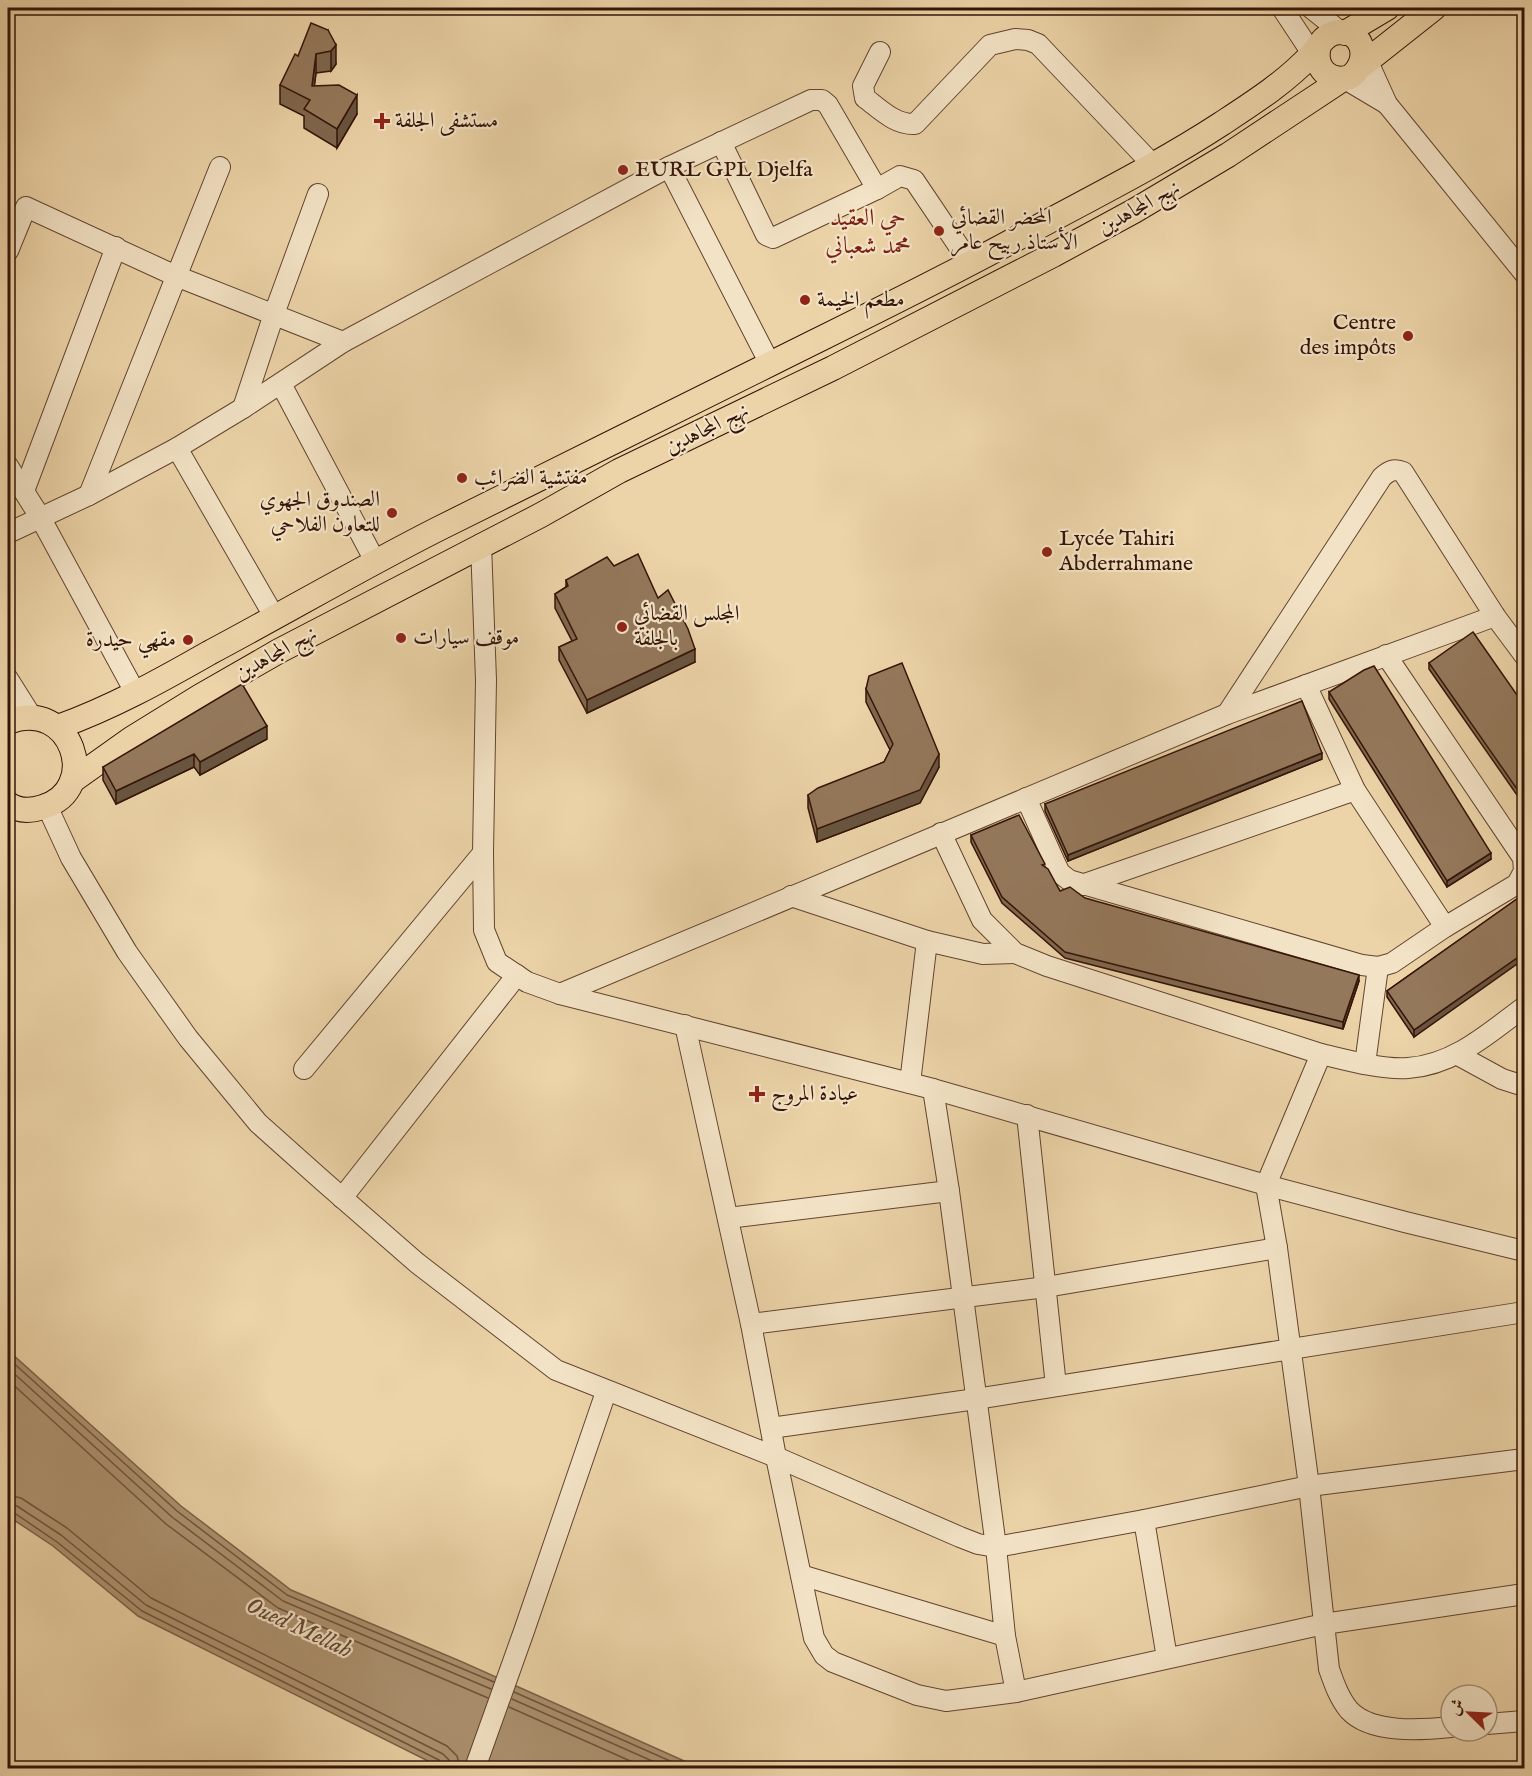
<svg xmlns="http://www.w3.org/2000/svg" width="1532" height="1776" viewBox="0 0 1532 1776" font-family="'IM FELL English',Amiri,serif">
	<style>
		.water { fill: #ad9371; stroke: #7d6047; stroke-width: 1.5 }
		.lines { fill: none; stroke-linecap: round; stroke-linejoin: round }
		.shore { stroke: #70543c; stroke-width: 1.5 }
		.minor-casing { stroke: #62442f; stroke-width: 22 }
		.major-casing { stroke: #341407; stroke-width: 26 }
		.minor { stroke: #f3e3c6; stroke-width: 20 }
		.major { stroke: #ecd4a8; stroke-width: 24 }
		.wall { fill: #7f674e; stroke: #341407; stroke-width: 1.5 }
		.shaded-wall { fill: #685440; stroke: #341407; stroke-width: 1.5 }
		.building { fill: #94785b; stroke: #341407; stroke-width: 1.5 }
		.poi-dot { fill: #8f2418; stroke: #f3e3c6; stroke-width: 2 }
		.labels { text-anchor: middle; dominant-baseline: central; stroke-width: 4.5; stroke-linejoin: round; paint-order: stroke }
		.poi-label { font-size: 22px; fill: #341407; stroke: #f3e3c6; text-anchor: start }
		.street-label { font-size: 22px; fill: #341407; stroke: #f3e3c6 }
		.neighbourhood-label { font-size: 24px; fill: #7a1f14; stroke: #f3e3c6 }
		.water-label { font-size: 24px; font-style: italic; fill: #644731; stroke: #f3e3c6 }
	</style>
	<rect width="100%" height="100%" fill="#ecd4a8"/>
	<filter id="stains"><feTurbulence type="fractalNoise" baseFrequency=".00333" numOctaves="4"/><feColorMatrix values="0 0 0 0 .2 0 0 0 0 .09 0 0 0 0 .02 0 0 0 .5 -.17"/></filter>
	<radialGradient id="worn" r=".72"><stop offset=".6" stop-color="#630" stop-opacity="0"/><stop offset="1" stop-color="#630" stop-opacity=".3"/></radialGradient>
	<!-- water -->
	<polygon class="water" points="8,1344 11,1353 181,1506 291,1590 460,1661 700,1768 442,1768 138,1616 53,1546 8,1516"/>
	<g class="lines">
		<!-- shore -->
		<g class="shore">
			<polyline points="8,1358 177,1511 287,1595 494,1682"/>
			<polyline points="8,1368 172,1517 283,1601 491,1689"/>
			<polyline points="8,1380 166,1524 278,1608 488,1698"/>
			<polyline points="8,1495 21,1498 67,1528 151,1598 447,1746 457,1756 460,1768"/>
			<polyline points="8,1504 17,1506 61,1535 146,1605 443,1754 449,1760 451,1768"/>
			<polyline points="8,1512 13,1512 57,1542 142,1611 439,1760 442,1764 443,1768"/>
			<polyline points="514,1692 686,1768"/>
			<polyline points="512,1699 668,1768"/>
			<polyline points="509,1707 646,1768"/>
		</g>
		<defs>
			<g id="minor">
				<polyline points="1282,8 1317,61"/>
				<polyline points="1311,8 1342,33"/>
				<polyline points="1363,51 1387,104 1524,273"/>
				<path d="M880,52L863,86L865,98C880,109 895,125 915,124L990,45L1015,39L1028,40L1038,44L1153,165"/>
				<polyline points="1345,79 1387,104"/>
				<polyline points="721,142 766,235 773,238 877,189"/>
				<polyline points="669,167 770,364"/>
				<polyline points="8,251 26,207 176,276 343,342"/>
				<polyline points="281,384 375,561"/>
				<polyline points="243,408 274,314 318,194"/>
				<polyline points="177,448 275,618"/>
				<polyline points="8,466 40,517 136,694"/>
				<polyline points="24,491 116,247"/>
				<polyline points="89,495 220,167"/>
				<polyline points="8,533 89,495 177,448 243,408 343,342 669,167 811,100 822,100 828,105 877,189 900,176 914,180 970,263"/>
				<polyline points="481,544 486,680 483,853 484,930 497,962 527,982 560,994 933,1089 1266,1185 1405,1222 1524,1251"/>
				<polyline points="8,679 32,717"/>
				<polyline points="1306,685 1355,790 1445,927"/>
				<path d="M1227,714L1382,477C1389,471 1394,468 1403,472L1495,616L1524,655"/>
				<polyline points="1026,798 1057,867 1060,873 1069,880 1362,965 1378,967 1392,963 1445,927 1517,884 1524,871 1523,858 1386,655"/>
				<polyline points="47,806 71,858 127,952 188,1038 258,1123 323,1181 417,1263 556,1370 776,1457 751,1324 685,1025"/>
				<polyline points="941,833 982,920 1015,953 1047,966 1321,1054"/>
				<polyline points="1082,885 1355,790"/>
				<polyline points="791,896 927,941 983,954 1015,953"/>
				<polyline points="560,994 1227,714 1495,616"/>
				<polyline points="1458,1055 1502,1079 1524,1086"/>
				<polyline points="1365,1064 1378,967"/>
				<polyline points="304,1069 483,853"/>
				<polyline points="910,1083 927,941"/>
				<polyline points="1027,1115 1056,1386"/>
				<polyline points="342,1198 517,975"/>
				<polyline points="728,1218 949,1191"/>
				<polyline points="751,1324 1046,1287 1277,1248"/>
				<polyline points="771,1428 976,1399 1524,1312"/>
				<polyline points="1524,1459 1309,1486 1144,1520 996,1547 978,1544 960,1537 776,1457 814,1638 824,1655 833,1662 917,1695 946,1701 1016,1692 1324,1624 1524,1594"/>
				<polyline points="1144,1520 1167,1658"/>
				<polyline points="801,1575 1005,1636 996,1547 949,1191 933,1089"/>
				<polyline points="1005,1636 1016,1692"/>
				<polyline points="1487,1724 1524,1721"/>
				<path d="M1451,1727C1421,1730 1371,1734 1349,1710C1339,1698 1334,1683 1329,1669L1309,1486L1277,1248L1266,1185L1321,1054C1346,1060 1382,1070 1408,1068C1454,1065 1489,1033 1524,1007"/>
				<polyline points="475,1768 524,1631 606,1392"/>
			</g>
			<g id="major">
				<polyline points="1345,33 1387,8"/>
				<polyline points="1362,65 1434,8"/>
				<path d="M8,722C72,697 102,789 43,807C31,811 18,811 8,804"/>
				<path d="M58,727C111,708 160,681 209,653C286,612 361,568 438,529C548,475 658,419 768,365C850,324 933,284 1014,240C1083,202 1155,167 1221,124C1253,103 1286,82 1312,54C1319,46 1323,36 1334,33C1362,26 1373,60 1350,77C1329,84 1313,67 1319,46"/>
				<polyline points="72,781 131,739 199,697 279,651 541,515 619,471 833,368 1053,255 1134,211 1228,155 1343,79"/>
			</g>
		</defs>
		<!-- minor casing -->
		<use href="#minor" class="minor-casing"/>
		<!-- major casing -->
		<use href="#major" class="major-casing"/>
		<!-- minor -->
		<use href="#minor" class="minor"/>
		<!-- major -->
		<use href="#major" class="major"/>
	</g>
	<!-- wall -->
	<g class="wall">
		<polygon points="328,30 336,64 331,71 316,73 314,86 357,114 337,148 304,128 304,116 280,104 280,85"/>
		<polygon points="614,566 658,598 695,662 587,713 559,660 559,647 572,641 555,608 555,594 566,587 566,580"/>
		<polygon points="1429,663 1524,705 1524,805 1429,669"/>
		<polygon points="866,689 939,767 920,803 817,842 808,808 808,795 884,762 890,750 866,702"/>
		<polygon points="1329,692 1491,859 1447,887 1329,699"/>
		<polygon points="267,739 200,775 194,767 116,804 103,780 103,767"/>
		<polygon points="1322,759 1068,861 1045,811 1045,804"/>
		<polygon points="971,835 1045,867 1060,891 1359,981 1343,1029 1065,958 1002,903 971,842"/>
		<polygon points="1524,894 1414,1037 1387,997 1387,991"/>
	</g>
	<!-- shaded-wall -->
	<g class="shaded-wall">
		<polygon points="336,45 336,64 331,71 331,51"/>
		<polygon points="316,54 316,73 312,106 312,86"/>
		<polygon points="357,95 357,114 337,148 337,129"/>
		<polygon points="695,649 695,662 587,713 587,700"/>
		<polygon points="267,726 267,739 200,775 200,762"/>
		<polygon points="1322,753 1322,759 1068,861 1068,855"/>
		<polygon points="194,754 194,767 116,804 116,791"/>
		<polygon points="939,754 939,767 920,803 817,842 817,829"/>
		<polygon points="1491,853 1491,859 1447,887 1447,881"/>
		<polygon points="1524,953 1524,959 1414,1037 1414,1030"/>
		<polygon points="1359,975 1359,981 1343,1029 1343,1022"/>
	</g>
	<!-- building -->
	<g class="building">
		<polygon points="311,23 328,30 336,45 331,51 316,54 312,86 339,85 357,95 337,129 304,109 310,100 280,85 295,54 298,56"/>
		<polygon points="638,554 658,598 668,590 688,629 695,649 587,700 559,647 577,639 555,594 568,586 566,580 607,557 614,566"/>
		<polygon points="1473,632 1524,705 1524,799 1429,663"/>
		<polygon points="902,663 939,754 920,790 817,829 808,795 818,788 884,762 893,744 866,689 869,676"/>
		<polygon points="1374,666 1491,853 1447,881 1329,692 1364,670"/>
		<polygon points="242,684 267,726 200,762 194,754 116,791 103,767"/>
		<polygon points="1302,701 1322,753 1068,855 1045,804"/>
		<polygon points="1019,815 1045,864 1042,865 1048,869 1060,891 1070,887 1085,898 1359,975 1343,1022 1065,952 1002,897 971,835"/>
		<polygon points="1524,894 1524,953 1414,1030 1387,991"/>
	</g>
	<!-- markers -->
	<g class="poi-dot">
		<path d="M379 112h6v6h6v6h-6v6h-6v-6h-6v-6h6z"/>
		<circle cx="623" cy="170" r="6"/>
		<circle cx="939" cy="231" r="6"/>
		<circle cx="805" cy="300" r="6"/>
		<circle cx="1408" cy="336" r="6"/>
		<circle cx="462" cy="478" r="6"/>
		<circle cx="392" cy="513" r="6"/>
		<circle cx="1047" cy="552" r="6"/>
		<circle cx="622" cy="627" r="6"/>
		<circle cx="401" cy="638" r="6"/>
		<circle cx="188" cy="640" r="6"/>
		<path d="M754 1085h6v6h6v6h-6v6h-6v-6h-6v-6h6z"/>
	</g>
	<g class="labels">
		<!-- poi labels -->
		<g class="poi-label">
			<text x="395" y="121">مستشفى الجلفة</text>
			<text x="635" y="170">EURL GPL Djelfa</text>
			<text x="951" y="218">المحضر القضائي<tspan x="951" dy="25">الأستاذ ربيح عامر</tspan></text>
			<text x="817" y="300">مطعم الخيمة</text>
			<text x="1396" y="323" text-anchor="end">Centre<tspan x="1396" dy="25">des impôts</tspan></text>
			<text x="474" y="478">مفتشية الضرائب</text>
			<text x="380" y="500" text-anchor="end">الصندوق الجهوي<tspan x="380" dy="25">للتعاون الفلاحي</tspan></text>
			<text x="1059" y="539">Lycée Tahiri<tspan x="1059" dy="25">Abderrahmane</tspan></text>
			<text x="634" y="614">المجلس القضائي<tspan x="634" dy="25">بالجلفة</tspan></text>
			<text x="413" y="638">موقف سيارات</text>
			<text x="176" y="640" text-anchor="end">مقهي حيدرة</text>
			<text x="771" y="1094">عيادة المروج</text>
		</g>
		<!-- street labels -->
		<g class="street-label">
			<text transform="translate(1139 208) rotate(-29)">نهج المجاهدين</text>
			<text transform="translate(707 429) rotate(-26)">نهج المجاهدين</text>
			<text transform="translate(276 654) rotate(-29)">نهج المجاهدين</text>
		</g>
		<!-- neighbourhood labels -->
		<g class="neighbourhood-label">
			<text x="868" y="218">حي العقيد<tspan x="868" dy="28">محمد شعباني</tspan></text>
		</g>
		<!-- water labels -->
		<g class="water-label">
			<text transform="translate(299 1628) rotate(25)">Oued Mellah</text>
		</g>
	</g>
	<!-- margin -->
	<rect width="1532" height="1776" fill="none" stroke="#ecd4a8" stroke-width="30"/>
	<rect x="9" y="9" width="1514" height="1758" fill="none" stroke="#341407" stroke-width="3"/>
	<rect x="15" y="15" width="1502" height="1746" fill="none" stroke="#341407" stroke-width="1.5"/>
	<!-- north arrow -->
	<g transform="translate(1469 1713) rotate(294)"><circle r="28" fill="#f3e3c6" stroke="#a7907a" stroke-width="1.5"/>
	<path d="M0-4.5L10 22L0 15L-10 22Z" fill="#8f2418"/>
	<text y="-9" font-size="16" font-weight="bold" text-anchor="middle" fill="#341407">ش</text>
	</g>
	<rect width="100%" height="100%" filter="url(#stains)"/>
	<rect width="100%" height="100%" fill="url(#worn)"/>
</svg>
